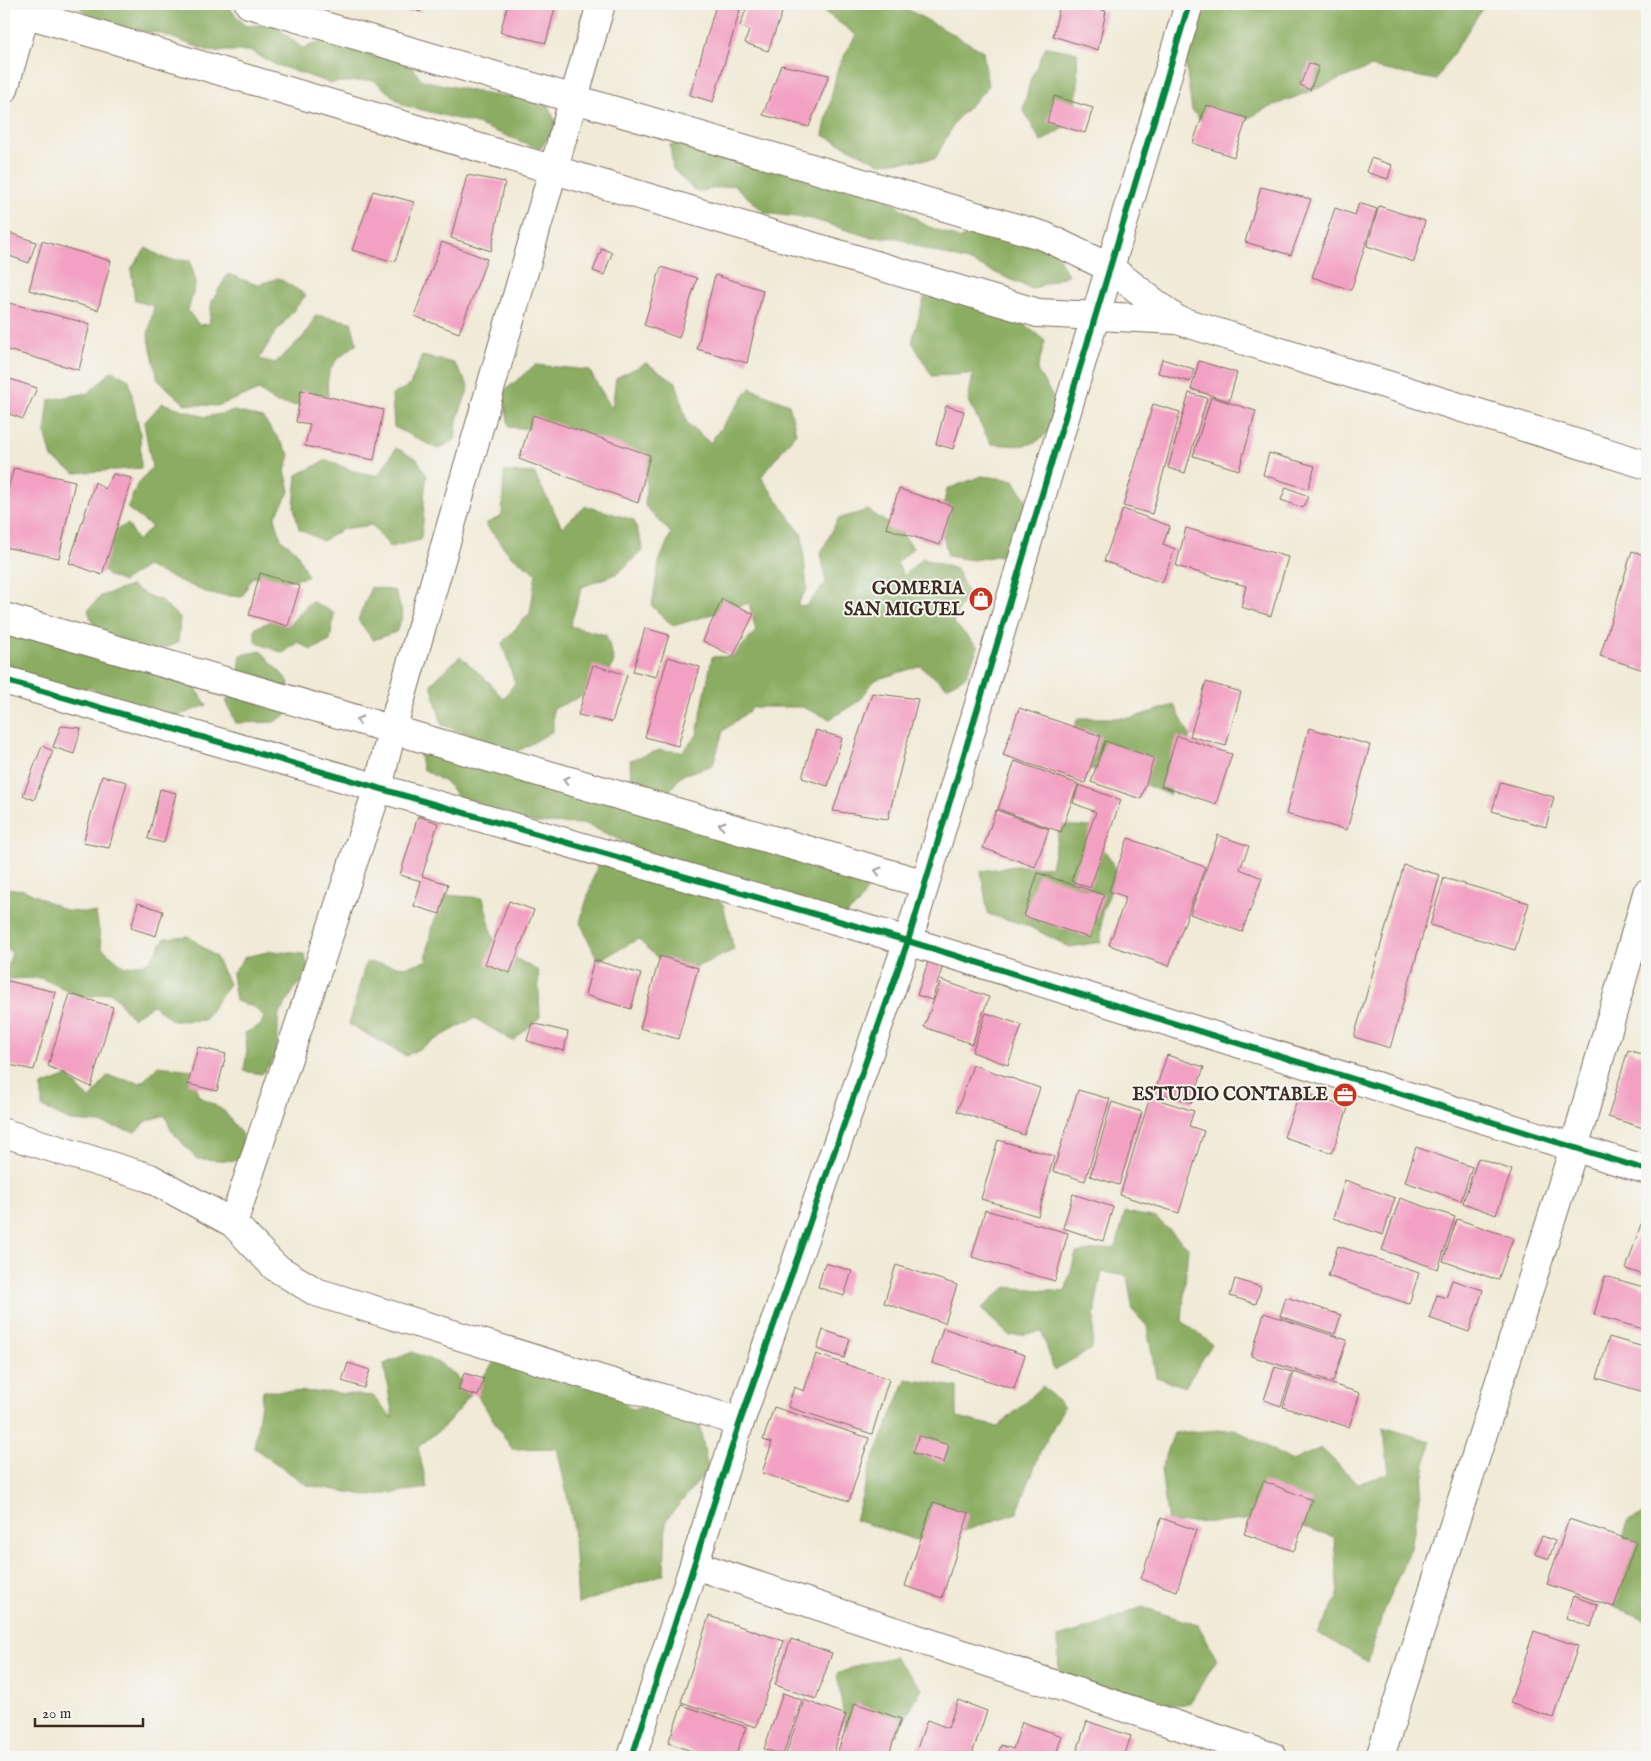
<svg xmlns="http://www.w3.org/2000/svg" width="1651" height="1761" viewBox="0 0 1651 1761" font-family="'IM FELL English',serif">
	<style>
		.forest { fill: #8bad62; stroke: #636c40 }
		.building { fill: #f2a1c2 }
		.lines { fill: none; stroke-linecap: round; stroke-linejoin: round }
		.street-casing { stroke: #7a6d5e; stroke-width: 30 }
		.street { stroke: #fff; stroke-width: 28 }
		.cycleway-casing { stroke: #f6f6f2; stroke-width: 9 }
		.cycleway { stroke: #00873e; stroke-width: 6 }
		.oneway { stroke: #a79f9a }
		.labels { text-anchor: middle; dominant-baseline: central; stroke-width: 4; stroke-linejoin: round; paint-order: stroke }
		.poi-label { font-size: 18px; font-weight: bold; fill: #3b2a1e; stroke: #f6f6f2; text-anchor: end }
	</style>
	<rect width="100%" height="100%" fill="#f6f6f2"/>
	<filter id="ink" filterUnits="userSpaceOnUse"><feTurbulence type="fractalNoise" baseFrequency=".02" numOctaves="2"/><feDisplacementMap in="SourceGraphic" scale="10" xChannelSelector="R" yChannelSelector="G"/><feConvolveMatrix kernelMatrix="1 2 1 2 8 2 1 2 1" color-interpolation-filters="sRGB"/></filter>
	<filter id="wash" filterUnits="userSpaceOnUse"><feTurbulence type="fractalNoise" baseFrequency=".0096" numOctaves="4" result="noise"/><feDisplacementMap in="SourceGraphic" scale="20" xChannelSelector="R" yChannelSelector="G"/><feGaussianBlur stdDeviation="1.12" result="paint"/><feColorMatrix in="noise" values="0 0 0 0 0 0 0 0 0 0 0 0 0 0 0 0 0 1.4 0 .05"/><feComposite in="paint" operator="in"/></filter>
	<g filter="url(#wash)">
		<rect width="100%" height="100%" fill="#f0ead6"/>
		<!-- forest -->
		<g class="forest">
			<polygon points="76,4 226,4 245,26 273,24 302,48 336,38 398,49 422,80 491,95 545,99 557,125 540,149 477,124 403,105 374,80 330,83 274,64 251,51 209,51 159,33 103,28"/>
			<polygon points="814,4 906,4 907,9 983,51 988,87 956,120 935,159 879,163 823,135 838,67 856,35"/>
			<polygon points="1214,4 1485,4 1436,80 1371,67 1265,109 1216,136 1192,111 1182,35"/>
			<polygon points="1046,47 1077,52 1078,89 1071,123 1041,142 1023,109 1031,78"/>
			<polygon points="694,142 876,191 927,226 961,239 982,225 1055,251 1068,275 1032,289 971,262 922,248 898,238 869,237 812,219 765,213 734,185 696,192 673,169 670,145"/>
			<path d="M146,248L166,259L190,261L196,282L188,311L199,325L209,324L212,301L228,274L257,285L278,278L306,295L273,336L259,359L275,363L304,336L316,315L351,322L357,344C334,361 325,366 328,396L308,407L277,403L259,390L217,406L185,404L158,380L148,335L154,306L135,301L131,269Z"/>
			<path d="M971,294C998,308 1022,321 1045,341L1037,370L1053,397L1057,420C1037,451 1023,446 991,444L968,401L973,374L932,376L912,342L924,298Z"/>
			<polygon points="422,356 454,363 469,387 457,420 455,440 438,449 394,427 392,395 410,385"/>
			<polygon points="646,363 676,382 687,423 710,443 750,388 789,404 796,433 761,477 802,535 807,589 797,605 806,606 826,583 821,553 838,519 868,510 901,532 913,548 897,563 904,576 922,558 956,569 967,591 953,622 978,647 966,676 947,687 920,666 875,680 859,701 830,719 802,707 754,707 723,731 713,765 682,775 666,795 631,782 630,760 660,750 682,752 697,735 712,657 733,656 756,631 749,603 673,626 652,606 659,562 671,533 645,506 647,467 565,432 509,427 503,392 535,365 589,370 612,409 616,378"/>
			<polygon points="112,371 129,380 140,434 141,468 75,473 52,458 45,432 49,400 88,393"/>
			<polygon points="162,403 205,417 235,411 263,418 290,455 285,471 290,490 275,517 281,539 296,551 308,577 285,581 252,577 242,597 210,594 146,566 123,582 107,575 94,557 106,534 128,524 137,541 152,527 127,508 137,485 152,467 144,423"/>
			<path d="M396,448L417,459L427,476C422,499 426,517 420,540L390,547L372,525L342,529L323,541L299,529L294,507L297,475L327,460L353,471L378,476Z"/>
			<polygon points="504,472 534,473 562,527 586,506 634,520 643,550 618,573 582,587 570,626 606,635 614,661 603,686 553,709 553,731 522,749 495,757 535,770 558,793 599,790 689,826 715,809 874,877 858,905 836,921 668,863 586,824 535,823 465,806 448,784 423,769 419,753 444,741 493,757 481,738 442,725 431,684 460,656 489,682 503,699 515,683 502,643 530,613 536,573 510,555 485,524 502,516"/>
			<polygon points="982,476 1014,480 1033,512 1020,552 973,560 948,556 940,522 947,489"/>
			<path d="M131,586L150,597L159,599L180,618L178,643C146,656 126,648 97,635L88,610L101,596Z"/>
			<polygon points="371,587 395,591 403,615 396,632 373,640 358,620"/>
			<polygon points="311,601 334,613 330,641 311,650 298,642 283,653 255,642 255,628 271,621 288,626"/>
			<polygon points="4,621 192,683 207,705 167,720 116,713 92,688 46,688 4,674"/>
			<polygon points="261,651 288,681 293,711 274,722 236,723 226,701 237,688 241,655"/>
			<polygon points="1174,705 1190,736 1169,795 1111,770 1075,769 1070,739 1078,718 1131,718"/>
			<polygon points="1060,825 1092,827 1118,874 1102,912 1101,942 1070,947 1026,925 988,914 981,871 1016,866 1051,867"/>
			<polygon points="601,853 674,873 723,904 734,950 676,976 638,939 598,961 580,922"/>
			<polygon points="4,888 24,890 67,911 96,913 102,948 125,967 149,962 165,938 188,936 216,957 229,984 204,1020 173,1021 153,1005 132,1018 111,992 84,998 41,978 4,979 12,953 4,946"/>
			<polygon points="446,895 483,898 495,946 538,971 540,1017 513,1041 474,1018 406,1056 349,1024 366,962 405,967 426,961 431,929"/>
			<polygon points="272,951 304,954 310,973 294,990 278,1016 278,1041 273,1060 262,1074 244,1071 247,1049 245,1033 261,1025 264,1016 253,1007 236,1001 232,974 245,957"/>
			<polygon points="158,1066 192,1070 199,1096 224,1111 243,1136 240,1161 197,1159 171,1130 165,1115 147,1121 135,1132 100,1123 70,1121 42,1107 42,1086 68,1076 90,1100 107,1076 141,1083"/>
			<polygon points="1125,1212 1156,1218 1188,1247 1182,1321 1212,1344 1185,1387 1156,1377 1147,1326 1133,1311 1127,1276 1102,1272 1095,1307 1092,1349 1054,1370 1042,1332 1010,1336 981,1309 1006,1287 1065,1292 1076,1253 1116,1247"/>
			<polygon points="506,1346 585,1369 631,1409 695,1400 708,1470 666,1520 664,1574 578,1604 573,1523 557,1448 512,1449 474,1390 446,1425 418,1447 427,1488 371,1496 307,1485 254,1448 263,1391 324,1392 373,1396 393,1418 384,1364 412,1352 441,1364 473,1390"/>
			<polygon points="906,1379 957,1387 957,1417 998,1427 1043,1386 1064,1407 1041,1450 1017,1513 958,1533 916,1540 855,1520 871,1465"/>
			<polygon points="1383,1427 1430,1441 1411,1548 1384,1609 1368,1662 1318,1633 1338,1598 1334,1537 1274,1517 1224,1522 1168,1523 1161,1470 1174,1433 1235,1429 1292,1461 1321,1448 1358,1484 1389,1473"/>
			<polygon points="1647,1512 1647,1620 1614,1607 1612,1578 1628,1521"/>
			<polygon points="1142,1607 1198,1625 1217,1659 1189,1704 1122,1706 1059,1685 1058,1637 1098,1625"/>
			<polygon points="894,1657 922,1688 889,1747 891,1757 850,1757 837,1674 861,1664"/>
		</g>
		<g id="blocks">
			<!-- building -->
			<g class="building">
				<polygon points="394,4 423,4 420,12"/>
				<polygon points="508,4 556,4 546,43 500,32"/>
				<polygon points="748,4 774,4 784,7 768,51 745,43 749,30 740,26"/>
				<polygon points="1060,4 1078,4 1106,11 1098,50 1053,36"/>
				<polygon points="716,5 740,10 713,102 690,95"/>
				<polygon points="1309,63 1319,67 1310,90 1300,85"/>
				<polygon points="781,65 829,75 809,127 763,115"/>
				<polygon points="1054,96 1093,108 1085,133 1047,122"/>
				<polygon points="1206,105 1247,118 1234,157 1193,143"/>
				<polygon points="1371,158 1392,165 1388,179 1366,172"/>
				<polygon points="467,175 505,182 491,251 451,238"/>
				<polygon points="1261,187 1311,199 1291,255 1245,242"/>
				<polygon points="373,191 414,202 395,262 352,250"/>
				<polygon points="1359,203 1377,209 1351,290 1312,277 1335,208 1355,215"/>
				<polygon points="1379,206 1425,221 1414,262 1367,246"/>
				<polygon points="4,231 36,242 29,263 4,254"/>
				<polygon points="42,241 111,261 98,310 29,290"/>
				<polygon points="442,242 487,259 459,333 414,316"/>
				<polygon points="602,248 612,253 604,275 593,271"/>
				<polygon points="661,267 697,278 679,338 644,325"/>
				<polygon points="715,275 763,290 747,363 697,349"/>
				<polygon points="9,303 90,324 79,370 4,349 4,320"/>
				<polygon points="1162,359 1194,369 1190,382 1158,373"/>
				<polygon points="1199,361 1237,373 1229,401 1191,389"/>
				<polygon points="4,377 37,388 23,419 4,412"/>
				<polygon points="301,390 383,410 374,460 305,446 310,424 296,422"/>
				<polygon points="1189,393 1207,398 1185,473 1168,468"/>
				<polygon points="1211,397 1256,411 1239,470 1193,456"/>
				<polygon points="1153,404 1180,412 1152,514 1123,506"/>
				<polygon points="946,406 964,411 953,449 936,444"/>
				<polygon points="533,415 650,455 638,503 519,459"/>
				<polygon points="1269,453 1315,466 1308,489 1263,475"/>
				<polygon points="14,468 75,481 59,558 4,547 4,502"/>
				<polygon points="113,474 132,478 102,575 69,563 95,482 105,489"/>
				<polygon points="1286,487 1308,496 1303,508 1281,500"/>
				<polygon points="899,489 952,506 940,545 886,528"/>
				<polygon points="1123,509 1170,526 1163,544 1175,549 1162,583 1104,561"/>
				<polygon points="1186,528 1288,557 1271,616 1241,607 1246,586 1176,566"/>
				<polygon points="1632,551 1647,556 1647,671 1600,656"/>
				<polygon points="260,573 300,586 288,626 249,615"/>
				<polygon points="722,599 754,614 733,656 703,641"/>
				<polygon points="645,628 669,635 656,677 633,671"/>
				<polygon points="668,657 700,667 678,746 645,737"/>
				<polygon points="593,665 627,675 612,722 578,715"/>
				<polygon points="1206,682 1241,692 1226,746 1190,736"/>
				<polygon points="872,693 918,699 888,819 833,811"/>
				<polygon points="1019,708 1101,736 1085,783 1003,755"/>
				<polygon points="61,726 81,728 74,754 53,747"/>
				<polygon points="1309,728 1370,745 1347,830 1286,814"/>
				<polygon points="816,730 842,738 828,786 802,778"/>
				<polygon points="1177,736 1232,754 1216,804 1161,786"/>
				<polygon points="1105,741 1154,758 1141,799 1091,782"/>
				<polygon points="42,746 53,751 34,800 23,795"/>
				<polygon points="1015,761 1078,784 1061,832 998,809"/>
				<polygon points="102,776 127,782 109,848 83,843"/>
				<polygon points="1501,782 1554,797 1546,827 1492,811"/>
				<polygon points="1079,785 1121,800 1090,888 1071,881 1096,812 1073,803"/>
				<polygon points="160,789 176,793 164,843 148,839"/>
				<polygon points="996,810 1049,829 1035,867 983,848"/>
				<polygon points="418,816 438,823 422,876 448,884 440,914 414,906 421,881 400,875"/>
				<polygon points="1218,835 1249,846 1240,869 1262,878 1242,932 1190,914"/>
				<polygon points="1128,838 1205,867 1169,966 1109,945 1126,897 1109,891"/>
				<polygon points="1404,865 1440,875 1390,1048 1354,1037"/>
				<polygon points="1038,873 1104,895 1090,938 1024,916"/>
				<polygon points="1444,878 1529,903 1515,950 1430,925"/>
				<polygon points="509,901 534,910 510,973 485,964"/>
				<polygon points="138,903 163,911 156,936 131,928"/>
				<polygon points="660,956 698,968 678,1039 640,1028"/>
				<polygon points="929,959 943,965 932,1000 917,995"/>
				<polygon points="594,960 641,974 631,1009 585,995"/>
				<polygon points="4,980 56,992 34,1070 4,1064"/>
				<polygon points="941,980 989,997 972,1044 924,1027"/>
				<polygon points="70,994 113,1007 91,1087 48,1066"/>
				<polygon points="986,1013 1022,1025 1008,1065 972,1052"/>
				<polygon points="532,1023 568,1032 564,1051 527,1041"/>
				<polygon points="198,1047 226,1054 217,1091 188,1084"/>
				<polygon points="1628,1050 1647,1056 1647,1129 1608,1117"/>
				<polygon points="1167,1055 1204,1067 1192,1103 1155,1091"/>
				<polygon points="973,1065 1040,1088 1024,1135 957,1111"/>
				<polygon points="1078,1090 1110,1099 1085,1181 1053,1171"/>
				<polygon points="1300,1091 1348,1108 1332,1153 1284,1137"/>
				<polygon points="1150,1097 1194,1111 1189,1126 1204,1131 1179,1213 1120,1195"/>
				<polygon points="1112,1102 1142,1112 1119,1185 1090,1176"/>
				<polygon points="998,1140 1054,1156 1038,1216 981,1199"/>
				<polygon points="1416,1147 1472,1167 1461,1201 1405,1182"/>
				<polygon points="1478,1158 1512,1170 1496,1215 1463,1203"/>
				<polygon points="1345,1180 1395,1198 1383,1235 1333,1218"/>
				<polygon points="1073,1194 1113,1207 1103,1241 1063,1228"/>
				<polygon points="1400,1198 1455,1217 1438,1269 1382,1250"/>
				<polygon points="985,1210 1068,1233 1055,1281 972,1257"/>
				<polygon points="1457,1219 1513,1238 1498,1280 1443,1261"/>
				<polygon points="1641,1224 1647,1226 1647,1276 1626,1269"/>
				<polygon points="1338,1246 1419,1273 1409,1304 1328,1276"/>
				<polygon points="825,1263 852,1271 844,1296 818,1287"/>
				<polygon points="896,1265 957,1285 945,1323 884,1303"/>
				<polygon points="1605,1276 1647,1288 1647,1330 1594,1315"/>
				<polygon points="1235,1279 1261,1287 1256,1304 1230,1296"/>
				<polygon points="1452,1280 1483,1290 1469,1332 1429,1318 1437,1295 1446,1298"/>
				<polygon points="1286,1297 1341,1315 1335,1334 1280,1316"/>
				<polygon points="1264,1313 1347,1340 1333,1382 1251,1356"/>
				<polygon points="943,1328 1025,1355 1014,1389 932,1363"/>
				<polygon points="823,1330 850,1339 844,1358 817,1349"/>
				<polygon points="1609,1337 1647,1348 1647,1393 1597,1378"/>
				<polygon points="816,1354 889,1379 872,1434 788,1407 794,1387 804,1391"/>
				<polygon points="348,1363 370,1370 364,1388 342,1381"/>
				<polygon points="1275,1367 1292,1372 1281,1406 1264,1400"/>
				<polygon points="1294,1372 1360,1393 1349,1427 1283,1407"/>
				<polygon points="464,1373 484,1379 478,1396 458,1390"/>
				<polygon points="774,1407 869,1438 849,1501 762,1473 772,1443 763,1440"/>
				<polygon points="919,1436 949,1445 944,1463 913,1453"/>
				<polygon points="1263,1481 1312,1500 1294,1551 1244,1534"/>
				<polygon points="933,1502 969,1513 942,1598 905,1586"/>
				<polygon points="1161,1518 1196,1530 1177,1591 1141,1579"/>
				<polygon points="1569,1519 1636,1542 1614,1607 1547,1584"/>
				<polygon points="1542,1536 1555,1541 1549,1559 1535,1554"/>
				<polygon points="1573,1596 1598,1605 1591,1627 1566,1618"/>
				<polygon points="709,1616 784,1641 756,1727 681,1702"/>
				<polygon points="1534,1631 1578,1646 1554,1718 1510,1703"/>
				<polygon points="791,1639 832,1653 816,1699 775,1685"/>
				<polygon points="783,1693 802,1700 783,1755 764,1749"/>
				<polygon points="804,1700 846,1715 832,1757 785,1757"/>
				<polygon points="958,1700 987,1711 971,1757 914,1757 927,1720 948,1728"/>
				<polygon points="855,1703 901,1719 888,1757 836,1756"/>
				<polygon points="682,1705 746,1727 735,1757 709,1757 668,1743"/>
				<polygon points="1087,1721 1131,1736 1124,1757 1075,1757"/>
				<polygon points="1022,1722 1062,1736 1055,1757 997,1757 1001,1745 1013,1749"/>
			</g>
		</g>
	</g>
	<g filter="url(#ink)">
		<use href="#blocks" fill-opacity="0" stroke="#7a6d5e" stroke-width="1"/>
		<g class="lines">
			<defs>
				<g id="street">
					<polyline points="249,4 1044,236 1110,268 1177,320"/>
					<polyline points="4,7 1038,313 1177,320 1647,465"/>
					<polyline points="4,89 28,4"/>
					<polyline points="4,617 925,884"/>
					<polyline points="4,680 908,941 1647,1170"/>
					<polyline points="4,1133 150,1178 233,1223 275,1267 316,1292 740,1422"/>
					<polyline points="233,1223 378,788 392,730 601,4"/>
					<polyline points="695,1565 1273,1757"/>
					<polyline points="632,1757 740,1422 908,941 1189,4"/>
					<polyline points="1380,1757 1574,1148 1647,893"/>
				</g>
			</defs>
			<!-- street casing -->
			<use href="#street" class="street-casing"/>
			<!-- street -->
			<use href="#street" class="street"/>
			<defs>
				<g id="cycleway">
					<polyline points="4,680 908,941 1647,1170"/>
					<polyline points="632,1757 740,1422 908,941 1189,4"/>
				</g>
			</defs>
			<!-- cycleway casing -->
			<use href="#cycleway" class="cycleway-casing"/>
			<!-- cycleway -->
			<use href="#cycleway" class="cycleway"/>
		</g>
		<!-- one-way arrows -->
		<defs><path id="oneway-chevron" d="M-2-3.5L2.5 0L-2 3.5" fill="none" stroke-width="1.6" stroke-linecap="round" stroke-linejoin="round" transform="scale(1.25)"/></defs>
		<g class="oneway">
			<use href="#oneway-chevron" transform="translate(359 720) rotate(-164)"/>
			<use href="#oneway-chevron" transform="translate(566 780) rotate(-164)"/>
			<use href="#oneway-chevron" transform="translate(722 825) rotate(-164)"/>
			<use href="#oneway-chevron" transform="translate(878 871) rotate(-164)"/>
		</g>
	</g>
	<!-- icons -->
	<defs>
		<symbol id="shop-disc" viewBox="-11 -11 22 22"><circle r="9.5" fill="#c8321e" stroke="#f6f6f2"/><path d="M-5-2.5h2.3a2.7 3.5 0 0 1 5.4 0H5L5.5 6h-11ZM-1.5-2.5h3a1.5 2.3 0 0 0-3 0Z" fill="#fff"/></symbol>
		<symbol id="office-disc" viewBox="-11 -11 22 22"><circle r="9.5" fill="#c8321e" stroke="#f6f6f2"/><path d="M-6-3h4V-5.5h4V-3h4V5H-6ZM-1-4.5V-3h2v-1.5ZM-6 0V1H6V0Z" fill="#fff"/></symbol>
	</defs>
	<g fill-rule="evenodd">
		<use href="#shop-disc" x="967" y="585" width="28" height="28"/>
		<use href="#office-disc" x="1331" y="1081" width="28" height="28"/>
	</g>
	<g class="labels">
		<!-- poi labels -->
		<g class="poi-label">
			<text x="964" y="589">GOMERIA<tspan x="964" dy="21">SAN MIGUEL</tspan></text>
			<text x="1328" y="1095">ESTUDIO CONTABLE</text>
		</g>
	</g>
	<!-- margin -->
	<rect width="1651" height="1761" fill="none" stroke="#f6f6f2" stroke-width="20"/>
	<!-- scale -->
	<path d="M35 1718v8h108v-8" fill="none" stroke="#3b2a1e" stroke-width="2.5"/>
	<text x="42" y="1718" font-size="15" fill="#3b2a1e" stroke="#f6f6f2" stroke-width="4" paint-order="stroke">20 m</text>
</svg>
